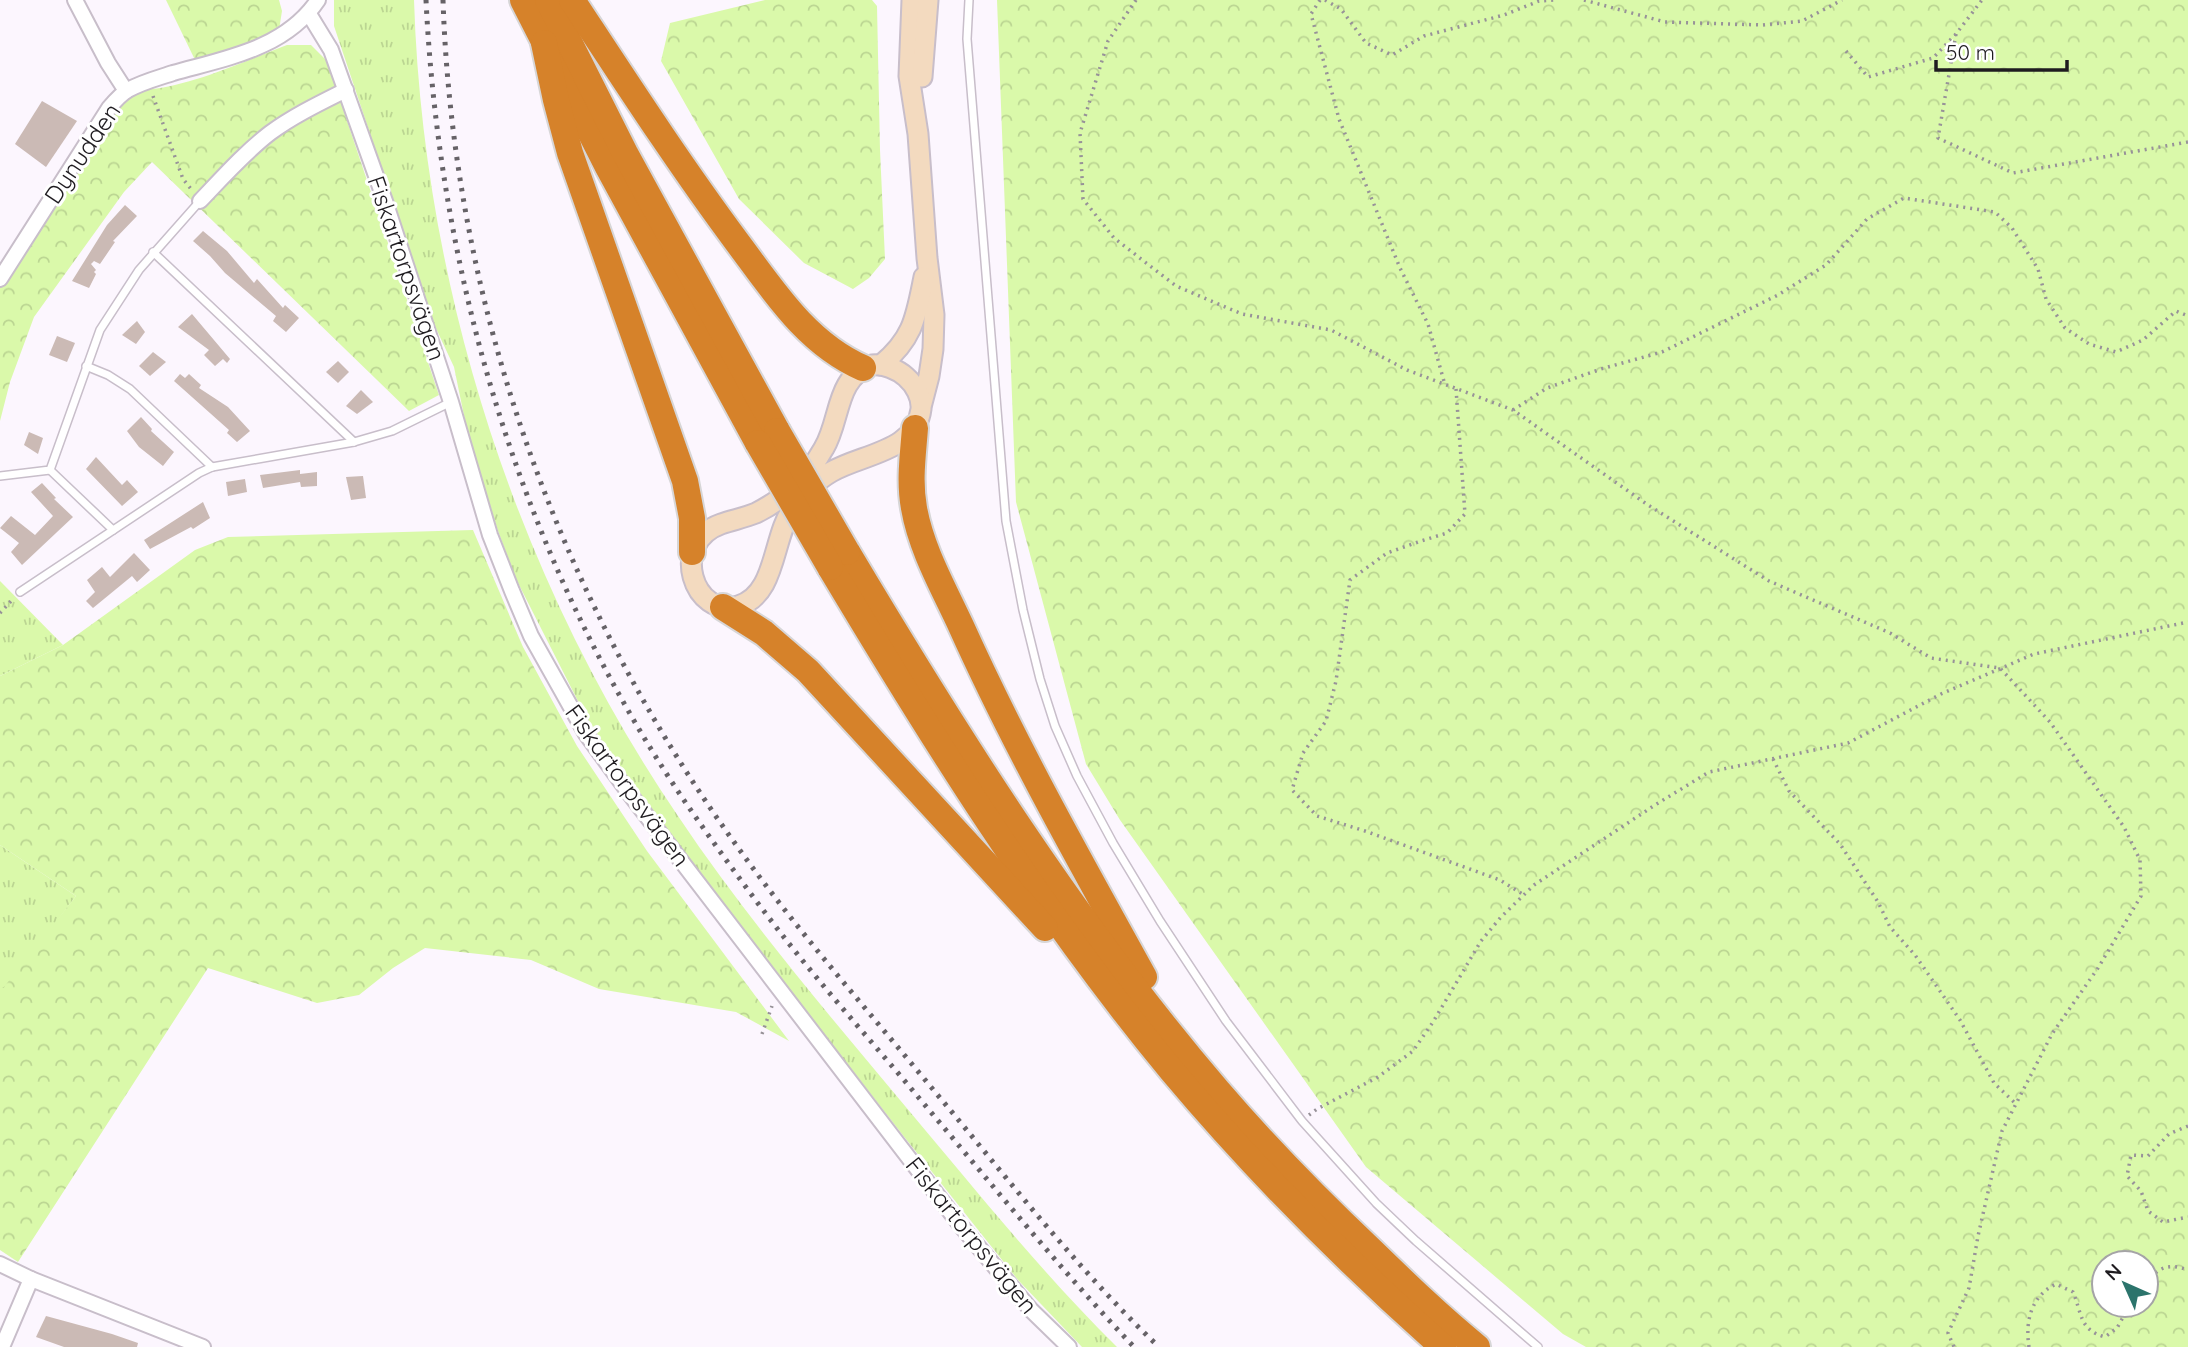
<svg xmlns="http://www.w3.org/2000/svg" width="2188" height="1347" viewBox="0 0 2188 1347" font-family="Quicksand,sans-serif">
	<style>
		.grass { fill: url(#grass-tufts) }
		.forest { fill: url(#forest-crowns); fill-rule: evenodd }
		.building { fill: #cbbab5 }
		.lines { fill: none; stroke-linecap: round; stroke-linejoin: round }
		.lane-casing { stroke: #c8beca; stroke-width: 10 }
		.street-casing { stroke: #c8beca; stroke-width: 18 }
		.secondary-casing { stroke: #c8beca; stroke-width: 23 }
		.highway-casing { stroke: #d7d6d7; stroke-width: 30 }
		.path { stroke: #979298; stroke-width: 3.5; stroke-dasharray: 2 5; stroke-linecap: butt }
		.lane { stroke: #fff; stroke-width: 7 }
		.street { stroke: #fff; stroke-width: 14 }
		.secondary { stroke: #f3dabf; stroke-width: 19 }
		.highway { stroke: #d6822a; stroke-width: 26 }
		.rail { stroke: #666267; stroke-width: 5; stroke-dasharray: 3.5 7; stroke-linecap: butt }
		.highway-bridge-casing { stroke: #d7d6d7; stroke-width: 30; stroke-linecap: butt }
		.highway-bridge { stroke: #d6822a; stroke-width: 26 }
		.labels { text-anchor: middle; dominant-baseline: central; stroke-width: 6; stroke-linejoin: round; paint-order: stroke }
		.street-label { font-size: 24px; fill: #1f1c20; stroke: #fff }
	</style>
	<defs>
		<pattern id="grass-tufts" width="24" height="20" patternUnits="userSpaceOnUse" patternTransform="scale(1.75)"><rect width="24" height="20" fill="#daf9aa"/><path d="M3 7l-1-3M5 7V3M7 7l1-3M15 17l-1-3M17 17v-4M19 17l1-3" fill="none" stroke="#bbd592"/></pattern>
		<pattern id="forest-crowns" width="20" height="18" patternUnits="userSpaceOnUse" patternTransform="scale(1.75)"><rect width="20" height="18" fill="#daf9aa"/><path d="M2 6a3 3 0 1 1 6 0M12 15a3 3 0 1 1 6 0" fill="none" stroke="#bbd592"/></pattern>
	</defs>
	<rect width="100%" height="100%" fill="#fcf6fe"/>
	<!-- grass -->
	<g class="grass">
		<path d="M334,0H414C423,287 516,578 678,816C745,916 823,1008 900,1100C971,1184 1039,1270 1117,1347H1082L1018,1280L905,1138L634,790L585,715L516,579L498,531L468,435L454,367L433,322L334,26Z"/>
		<polygon points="0,581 63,645 0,676"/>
		<polygon points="0,845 76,896 0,996"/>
	</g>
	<!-- forest -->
	<g class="forest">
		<polygon points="166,0 279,0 282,11 279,30 250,45 196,62"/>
		<polygon points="765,0 872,0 877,6 880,150 885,259 869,278 853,289 804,263 739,199 661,61 670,23"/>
		<path d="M997,0H2188V1347H1586L1563,1334L1366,1167L1120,820L1086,764L1016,502ZM2104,1263H2146V1305H2104Z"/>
		<path d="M287,45H311L327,61L439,395L409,411L152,162L124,192L34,317L10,382L0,421V283L124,89C133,89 142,90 151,89C193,85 247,60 287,45Z"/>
		<polygon points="473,530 523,647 577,746 647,851 789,1041 736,1012 599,989 531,960 425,948 393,968 359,995 317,1003 208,968 18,1262 0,1250 0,992 76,896 0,845 0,676 63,645 195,550 228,537"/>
	</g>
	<!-- building -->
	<g class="building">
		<polygon points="42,101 77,121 46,167 15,144"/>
		<polygon points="125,205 137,216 113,241 115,242 100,264 94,261 91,264 96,270 94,272 96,274 89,288 72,281 107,225"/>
		<polygon points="203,231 227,251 254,283 257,279 283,308 285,305 299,318 286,332 273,321 276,316 225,273 210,256 193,241"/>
		<polygon points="192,314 230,359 227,363 223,359 215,366 204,355 209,350 178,327"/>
		<polygon points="137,321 145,332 136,344 122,335"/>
		<polygon points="57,336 75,343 67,362 49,355"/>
		<polygon points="153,352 166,362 150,376 139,366"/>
		<polygon points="338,361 349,372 338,383 326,372"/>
		<polygon points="180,374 185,378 189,374 201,385 199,388 228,407 250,431 237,442 227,433 229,430 174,381"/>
		<polygon points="361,390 373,402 357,414 346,406"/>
		<polygon points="141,417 152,429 151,431 174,452 163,466 139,447 127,431"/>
		<polygon points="29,432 43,438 38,454 24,445"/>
		<polygon points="96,457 122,485 127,480 138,492 122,506 86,469"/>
		<polygon points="300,470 300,474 317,472 317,486 301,487 300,482 263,488 260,475"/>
		<polygon points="363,476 366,498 351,500 346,477"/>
		<polygon points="245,479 247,492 228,496 226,482"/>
		<polygon points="42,483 56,498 54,499 73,517 22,565 11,552 19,543 0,528 11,516 35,535 53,516 31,492"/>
		<polygon points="203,502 210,518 193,529 191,527 150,549 144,540"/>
		<polygon points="134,553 150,570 137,582 132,576 93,608 86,601 95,592 87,580 102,567 110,577"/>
		<polygon points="46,1316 112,1334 138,1343 137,1347 64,1347 36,1337"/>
	</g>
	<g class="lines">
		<defs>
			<g id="lane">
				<polyline points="969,0 967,39 1006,521 1023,610 1040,679 1055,726 1077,776 1113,843 1160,921 1226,1021 1302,1121 1376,1203 1416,1241 1538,1347"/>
				<polyline points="153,252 354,442"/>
				<polyline points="86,366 108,375 130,389 212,467"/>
				<polyline points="50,470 113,530"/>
				<polyline points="0,476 50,470 100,330 139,270 200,201"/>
				<polyline points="20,592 199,473 212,467 354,442 392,431 451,402"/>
			</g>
			<g id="street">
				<polyline points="75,0 108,63 126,91"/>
				<polyline points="309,14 331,50 385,201 451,402 490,535 512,591 531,636 586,734 629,793 961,1226 1031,1310 1069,1347"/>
				<path d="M200,201C222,178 244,153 270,133C293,116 320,103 346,90"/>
				<path d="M0,279L109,108C114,102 121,94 128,90C142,82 158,78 173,73C226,58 285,49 318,0"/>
				<polyline points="0,1264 31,1279 203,1347"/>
				<polyline points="2,1347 31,1279"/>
			</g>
			<g id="secondary">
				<polyline points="912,0 909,76 918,134 927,258 934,315 933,349 929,376 922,403"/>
				<polyline points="922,77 928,0"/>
				<path d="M872,365C884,364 897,369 906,377C915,385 922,397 921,409C916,452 861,454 831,472C817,480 802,495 793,508C772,537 777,595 738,606C694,619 668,543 721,524C732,520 744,518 756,513C783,500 809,475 824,448C841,420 835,377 872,365Z"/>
				<path d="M881,365C914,338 916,316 924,277"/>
			</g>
			<g id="highway">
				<polyline points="523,0 608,167 758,443"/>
				<polyline points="548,0 626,155 777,431"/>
				<path d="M572,0C626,82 679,164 737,242C773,290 806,343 863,368"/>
				<polyline points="544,43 556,100 570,153 685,481 692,518 692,552"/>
				<path d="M915,428C913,455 909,481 914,508C921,549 944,589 961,626C1015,746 1080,861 1144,977"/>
				<path d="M847,552C959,740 1076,925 1218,1091C1266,1147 1318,1200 1372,1251C1406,1284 1440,1317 1477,1347"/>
				<path d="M830,567C934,741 1042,914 1172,1071C1255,1170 1346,1261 1443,1347"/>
				<polyline points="723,607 764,633 808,671 1045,928"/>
			</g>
		</defs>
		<!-- lane casing -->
		<use href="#lane" class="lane-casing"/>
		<!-- street casing -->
		<use href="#street" class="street-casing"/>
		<!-- secondary casing -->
		<use href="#secondary" class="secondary-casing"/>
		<!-- highway casing -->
		<use href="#highway" class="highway-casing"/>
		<!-- path -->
		<g class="path">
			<polyline points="1136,0 1108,41 1080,133 1083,199 1114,238 1176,286 1242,314 1331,330 1407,370 1513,410 1648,505 1769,581 1890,633 1931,658 2000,668 2050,722 2124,827 2140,860 2141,896 2098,968 2052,1034 2002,1131 1978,1236 1969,1288 1948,1333 1954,1347"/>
			<polyline points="1320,0 1311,14 1339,119 1400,268 1428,324 1445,385"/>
			<polyline points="1325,0 1341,9 1366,43 1392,55 1424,36 1504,15 1539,1 1555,0"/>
			<polyline points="1584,0 1665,22 1763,25 1802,21 1842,0"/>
			<polyline points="1956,34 1938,138 2013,173 2188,142"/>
			<polyline points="1846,51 1868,77 1933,58 1956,34 1982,0"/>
			<polyline points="153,96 183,179 191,189"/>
			<polyline points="1456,389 1465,514 1447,533 1421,541 1387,553 1350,580 1336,681 1326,721 1303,753 1292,790 1317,816 1365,831 1500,880 1524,895"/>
			<polyline points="1513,410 1547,388 1601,369 1662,352 1778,295 1826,265 1867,219 1904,198 1995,212 2012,228 2038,269 2046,299 2065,328 2089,344 2116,352 2143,340 2176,311 2188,316"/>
			<polyline points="0,613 14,598"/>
			<polyline points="1773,759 1789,791 1840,844 1878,902 1890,927 1915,955 1960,1020 1994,1083 2016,1104"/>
			<polyline points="762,1034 772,1006"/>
			<polyline points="1309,1115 1317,1109 1378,1077 1413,1051 1433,1022 1481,941 1501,917 1534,885 1655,805 1709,772 1848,743 1941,694 2034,654 2188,622"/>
			<polyline points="2188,1126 2169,1134 2148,1156 2131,1155 2127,1176 2141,1191 2148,1211 2163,1222 2188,1217"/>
			<path d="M2146,1283C2159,1267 2168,1263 2188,1270"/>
			<path d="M2029,1347C2025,1321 2031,1296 2056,1284L2073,1292C2082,1313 2079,1330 2105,1337L2117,1328L2130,1305"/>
		</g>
		<!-- lane -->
		<use href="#lane" class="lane"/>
		<!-- street -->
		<use href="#street" class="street"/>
		<!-- secondary -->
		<use href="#secondary" class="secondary"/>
		<!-- highway -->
		<use href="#highway" class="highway"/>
		<!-- rail -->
		<g class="rail">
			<path d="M426,0C440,287 527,572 690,809C720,852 751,895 783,936C826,991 874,1044 919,1098C990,1182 1059,1268 1134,1347"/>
			<path d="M443,0C453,302 558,597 734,842C795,928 864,1006 931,1087C1005,1175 1076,1268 1159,1347"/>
		</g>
		<defs>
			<g id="highway-bridge">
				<polyline points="777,431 847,552"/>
				<polyline points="758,443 830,567"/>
			</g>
		</defs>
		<!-- highway-bridge casing -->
		<use href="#highway-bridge" class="highway-bridge-casing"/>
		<!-- highway-bridge -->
		<use href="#highway-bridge" class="highway-bridge"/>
	</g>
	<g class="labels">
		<!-- street labels -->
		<g class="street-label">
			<text transform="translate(82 153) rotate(-56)">Dynudden</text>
			<text transform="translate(407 268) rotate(71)">Fiskartorpsvägen</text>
			<text transform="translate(628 785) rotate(54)">Fiskartorpsvägen</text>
			<text transform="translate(972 1235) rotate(51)">Fiskartorpsvägen</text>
		</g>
	</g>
	<!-- north arrow -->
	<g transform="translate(2125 1284) rotate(315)"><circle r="33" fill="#ffffff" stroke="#a5a4a6" stroke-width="2"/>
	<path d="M0-5L12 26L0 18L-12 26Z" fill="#2c746c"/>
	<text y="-10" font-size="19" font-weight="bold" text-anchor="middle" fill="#1f1c20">N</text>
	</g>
	<!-- scale -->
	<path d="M1936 60v10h131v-10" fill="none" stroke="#1f1c20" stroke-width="3.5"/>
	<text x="1946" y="60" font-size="21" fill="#1f1c20" stroke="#ffffff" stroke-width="5" paint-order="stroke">50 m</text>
</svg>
